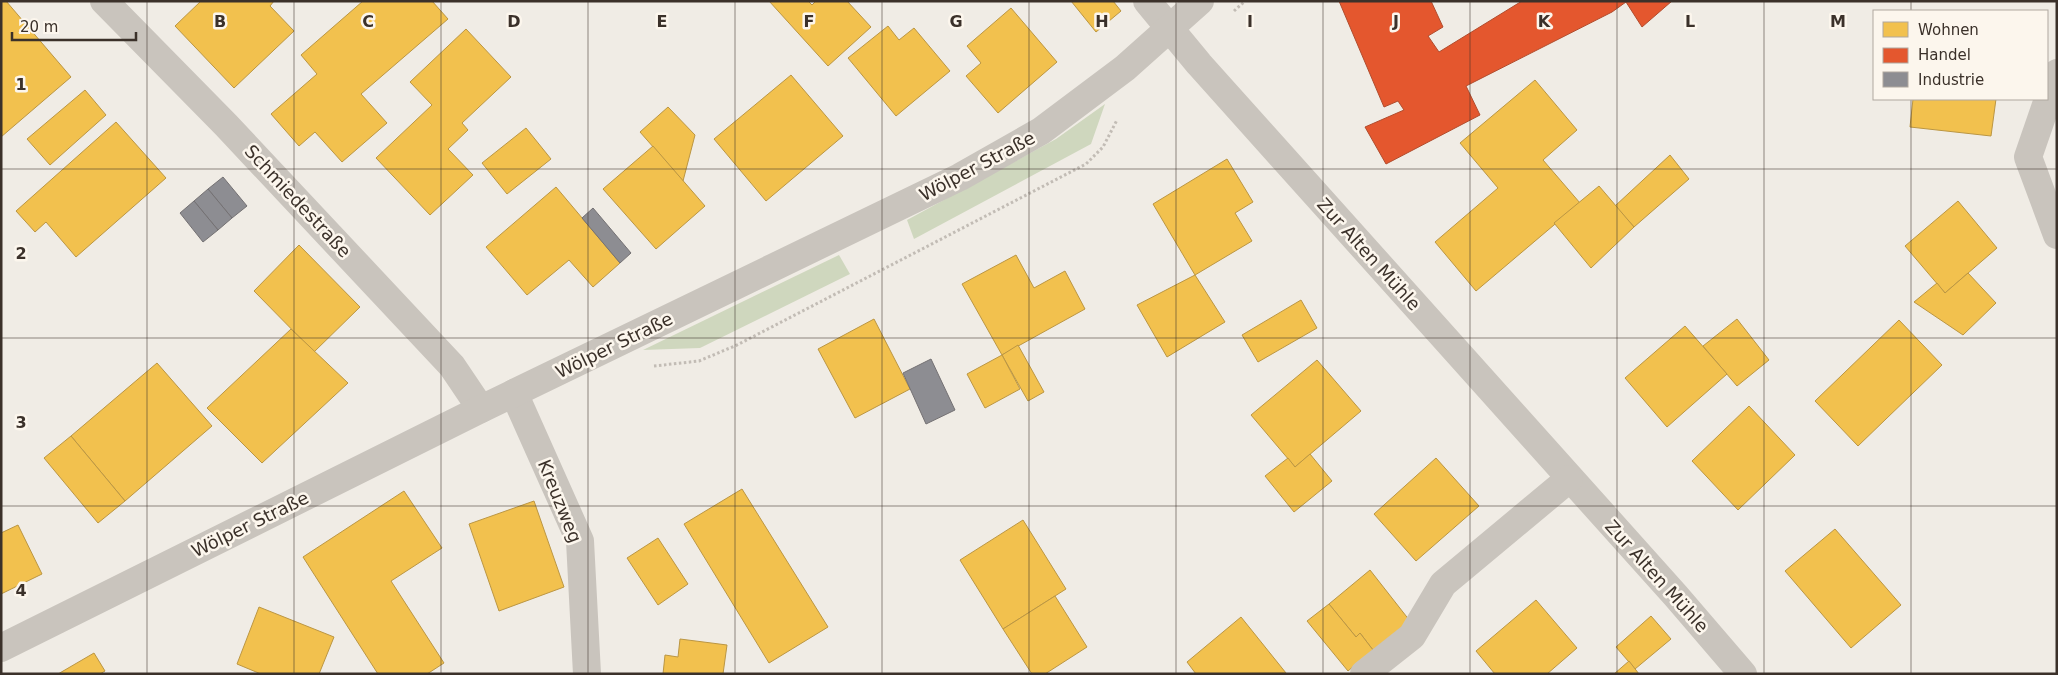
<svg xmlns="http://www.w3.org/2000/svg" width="2058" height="675" viewBox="0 0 2058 675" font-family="'DejaVu Sans',sans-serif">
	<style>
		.green { fill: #cfd7be }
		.homes { fill: #f2c14e; stroke: #bb9643 }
		.shops { fill: #e4572e; stroke: #b14c2d }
		.industry { fill: #8d8d92; stroke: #747173 }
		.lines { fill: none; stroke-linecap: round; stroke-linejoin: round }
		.path { stroke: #c2bcb5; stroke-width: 3; stroke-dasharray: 2.5 2.5; stroke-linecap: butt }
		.minor { stroke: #c9c4bd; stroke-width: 28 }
		.grid { fill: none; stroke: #3b312a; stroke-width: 1; stroke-opacity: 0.55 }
		.labels { text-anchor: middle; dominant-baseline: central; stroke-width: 5; stroke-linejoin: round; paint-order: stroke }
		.street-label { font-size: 18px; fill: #3b312a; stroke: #fcf6ed }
		.grid-label { font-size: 16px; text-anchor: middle; font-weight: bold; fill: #3b312a; stroke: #fcf6ed; stroke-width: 5; stroke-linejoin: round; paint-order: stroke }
	</style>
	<rect width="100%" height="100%" fill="#f0ece5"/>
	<!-- green -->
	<g class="green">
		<polygon points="1105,104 1091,144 914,239 907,220 1056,139"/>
		<polygon points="839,255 850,274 700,348 643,350"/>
	</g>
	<!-- homes -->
	<g class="homes">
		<polygon points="1,1 6,1 71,77 1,137"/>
		<polygon points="201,1 274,1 270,6 294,31 234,88 175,26"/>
		<polygon points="363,1 432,1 448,19 361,94 387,123 342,162 315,132 299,146 271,114 317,74 301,55"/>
		<polygon points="769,1 808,1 812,5 816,1 847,1 871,27 828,66"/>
		<polygon points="1071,1 1113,1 1121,11 1096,32"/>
		<polygon points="1011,8 1057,62 998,113 966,76 981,63 967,46"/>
		<polygon points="888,26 899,40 914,28 950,71 896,116 848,58"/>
		<polygon points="466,29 511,77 462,123 468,130 448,149 473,175 430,215 376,158 432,105 410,82"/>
		<polygon points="791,75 843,136 766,201 714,139"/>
		<polygon points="1535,80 1577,130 1543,160 1580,203 1476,291 1435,242 1498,188 1460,143"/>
		<polygon points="85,90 106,115 50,165 27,139"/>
		<polygon points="1913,99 1996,99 1991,136 1910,127"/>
		<polygon points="668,107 695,135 683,181 640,132"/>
		<polygon points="116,122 166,178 76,257 46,222 35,232 16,211"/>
		<polygon points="526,128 551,159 507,194 482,163"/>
		<polygon points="653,146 705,206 656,249 603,189"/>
		<polygon points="1670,155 1689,179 1634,227 1615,206"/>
		<polygon points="1227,159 1253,202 1235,213 1252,241 1195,275 1153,204"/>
		<polygon points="1599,186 1634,227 1591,268 1554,223"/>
		<polygon points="556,187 620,263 593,287 569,260 527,295 486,247"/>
		<polygon points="1958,201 1997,248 1945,293 1905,246"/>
		<polygon points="299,245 360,307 314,352 254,291"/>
		<polygon points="1016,255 1034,288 1065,271 1085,309 1002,355 962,284"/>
		<polygon points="1968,273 1996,303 1963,335 1914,302 1937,283 1945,293"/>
		<polygon points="1195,275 1225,322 1167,357 1137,305"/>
		<polygon points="1301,300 1317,328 1258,362 1242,335"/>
		<polygon points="874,319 910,389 855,418 818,349"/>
		<polygon points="1737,319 1769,360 1737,386 1703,346"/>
		<polygon points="1899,320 1942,365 1858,446 1815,401"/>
		<polygon points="1685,326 1727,374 1667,427 1625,378"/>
		<polygon points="291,329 348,383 262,463 207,408"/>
		<polygon points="1018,345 1044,392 1028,401 1002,355"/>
		<polygon points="1002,355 1020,389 985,408 967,374"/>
		<polygon points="1317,360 1361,411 1295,467 1251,415"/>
		<polygon points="157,363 212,426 125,501 71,436"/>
		<polygon points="1749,406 1795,455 1738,510 1692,461"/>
		<polygon points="71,436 125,501 98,523 44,458"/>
		<polygon points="1310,454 1332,481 1294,512 1265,476 1288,458 1295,467"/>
		<polygon points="1436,458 1479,506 1416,561 1374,514"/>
		<polygon points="742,489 828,627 769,663 684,524"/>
		<polygon points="404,491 442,548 391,581 444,663 427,674 378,674 303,557"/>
		<polygon points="534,501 564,587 499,611 469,524"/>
		<polygon points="1023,520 1066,589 1003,629 960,560"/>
		<polygon points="18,525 42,574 1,594 1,533"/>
		<polygon points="1835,529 1901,605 1851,648 1785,571"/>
		<polygon points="658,538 688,584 658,605 627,558"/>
		<polygon points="1370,570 1410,621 1373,650 1360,633 1356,637 1329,604"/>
		<polygon points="1055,596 1087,647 1045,674 1032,674 1003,629"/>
		<polygon points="1536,600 1577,648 1547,674 1495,674 1476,651"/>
		<polygon points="1329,604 1356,637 1360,633 1373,650 1348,671 1307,621"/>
		<polygon points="259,607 334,637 319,674 261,674 237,664"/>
		<polygon points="1651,616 1671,639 1635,669 1616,647"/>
		<polygon points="1241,617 1286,673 1196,674 1187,662"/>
		<polygon points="680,639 727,645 723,674 663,674 665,655 678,657"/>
		<polygon points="94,653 105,671 100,674 58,674"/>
		<polygon points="1629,661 1639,674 1614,674"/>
	</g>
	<!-- shops -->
	<polygon class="shops" points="1339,1 1431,1 1443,27 1428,36 1439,52 1522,1 1672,1 1642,27 1626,2 1612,12 1466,86 1480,115 1386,164 1365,127 1404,110 1398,101 1384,107"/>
	<!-- industry -->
	<g class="industry">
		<polygon points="223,177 247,206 232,218 208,189"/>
		<polygon points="208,189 232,218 218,230 194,201"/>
		<polygon points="194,201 218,230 203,242 180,213"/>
		<polygon points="593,208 631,253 620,263 582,218"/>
		<polygon points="931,359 955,410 926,424 903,373"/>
	</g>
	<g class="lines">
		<!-- path -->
		<g class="path">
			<polyline points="1234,11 1245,1"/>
			<polyline points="654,366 699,361 737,345 1086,164 1103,147 1117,120"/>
		</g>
		<!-- minor -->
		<g class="minor">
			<polyline points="104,1 226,125 452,366 481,409"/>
			<polyline points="1147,1 1199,64 1676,596 1743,674"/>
			<polyline points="2057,73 2028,157 2057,235"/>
			<polyline points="514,393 580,541 587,674"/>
			<polyline points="1,648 481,409 960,177 1041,131 1125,68 1200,1"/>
			<polyline points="1364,674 1412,636 1443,584 1569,479"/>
		</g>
	</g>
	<!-- grid -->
	<path class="grid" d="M147,1V674M294,1V674M441,1V674M588,1V674M735,1V674M882,1V674M1029,1V674M1176,1V674M1323,1V674M1470,1V674M1617,1V674M1764,1V674M1911,1V11M1911,99V674M1,169H2057M1,338H2057M1,506H2057"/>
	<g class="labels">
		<!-- street labels -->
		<g class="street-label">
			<text transform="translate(977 166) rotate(-28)">Wölper Straße</text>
			<text transform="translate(298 201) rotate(47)">Schmiedestraße</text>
			<text transform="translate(1369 254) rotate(48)">Zur Alten Mühle</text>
			<text transform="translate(614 345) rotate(-26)">Wölper Straße</text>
			<text transform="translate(560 501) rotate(68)">Kreuzweg</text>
			<text transform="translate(250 524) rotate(-26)">Wölper Straße</text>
			<text transform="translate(1657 576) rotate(48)">Zur Alten Mühle</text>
		</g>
	</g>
	<g class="grid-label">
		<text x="220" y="27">B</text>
		<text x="368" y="27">C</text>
		<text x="514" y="27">D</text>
		<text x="662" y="27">E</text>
		<text x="809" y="27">F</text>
		<text x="956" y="27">G</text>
		<text x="1102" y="27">H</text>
		<text x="1250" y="27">I</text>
		<text x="1396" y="27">J</text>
		<text x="1544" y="27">K</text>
		<text x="1690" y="27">L</text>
		<text x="1838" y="27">M</text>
		<text x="21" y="90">1</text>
		<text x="21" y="259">2</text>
		<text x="21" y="428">3</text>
		<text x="21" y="596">4</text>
	</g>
	<!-- border -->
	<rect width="2058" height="675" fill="none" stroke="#3b312a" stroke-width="5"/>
	<!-- legend -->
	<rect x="1873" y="10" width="175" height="90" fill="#fcf6ed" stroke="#afa79f"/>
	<rect x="1883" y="22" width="25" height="15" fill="#f2c14e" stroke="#afa79f"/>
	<text x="1918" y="35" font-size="15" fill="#3b312a">Wohnen</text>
	<rect x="1883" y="48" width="25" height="15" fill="#e4572e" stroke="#afa79f"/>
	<text x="1918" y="60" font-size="15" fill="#3b312a">Handel</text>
	<rect x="1883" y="72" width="25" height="15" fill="#8d8d92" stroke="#afa79f"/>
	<text x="1918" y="85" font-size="15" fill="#3b312a">Industrie</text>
	<!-- scale -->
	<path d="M12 32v8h124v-8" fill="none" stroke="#3b312a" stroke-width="2.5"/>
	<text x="20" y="32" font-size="15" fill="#3b312a" stroke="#fcf6ed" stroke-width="4" paint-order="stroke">20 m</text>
</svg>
